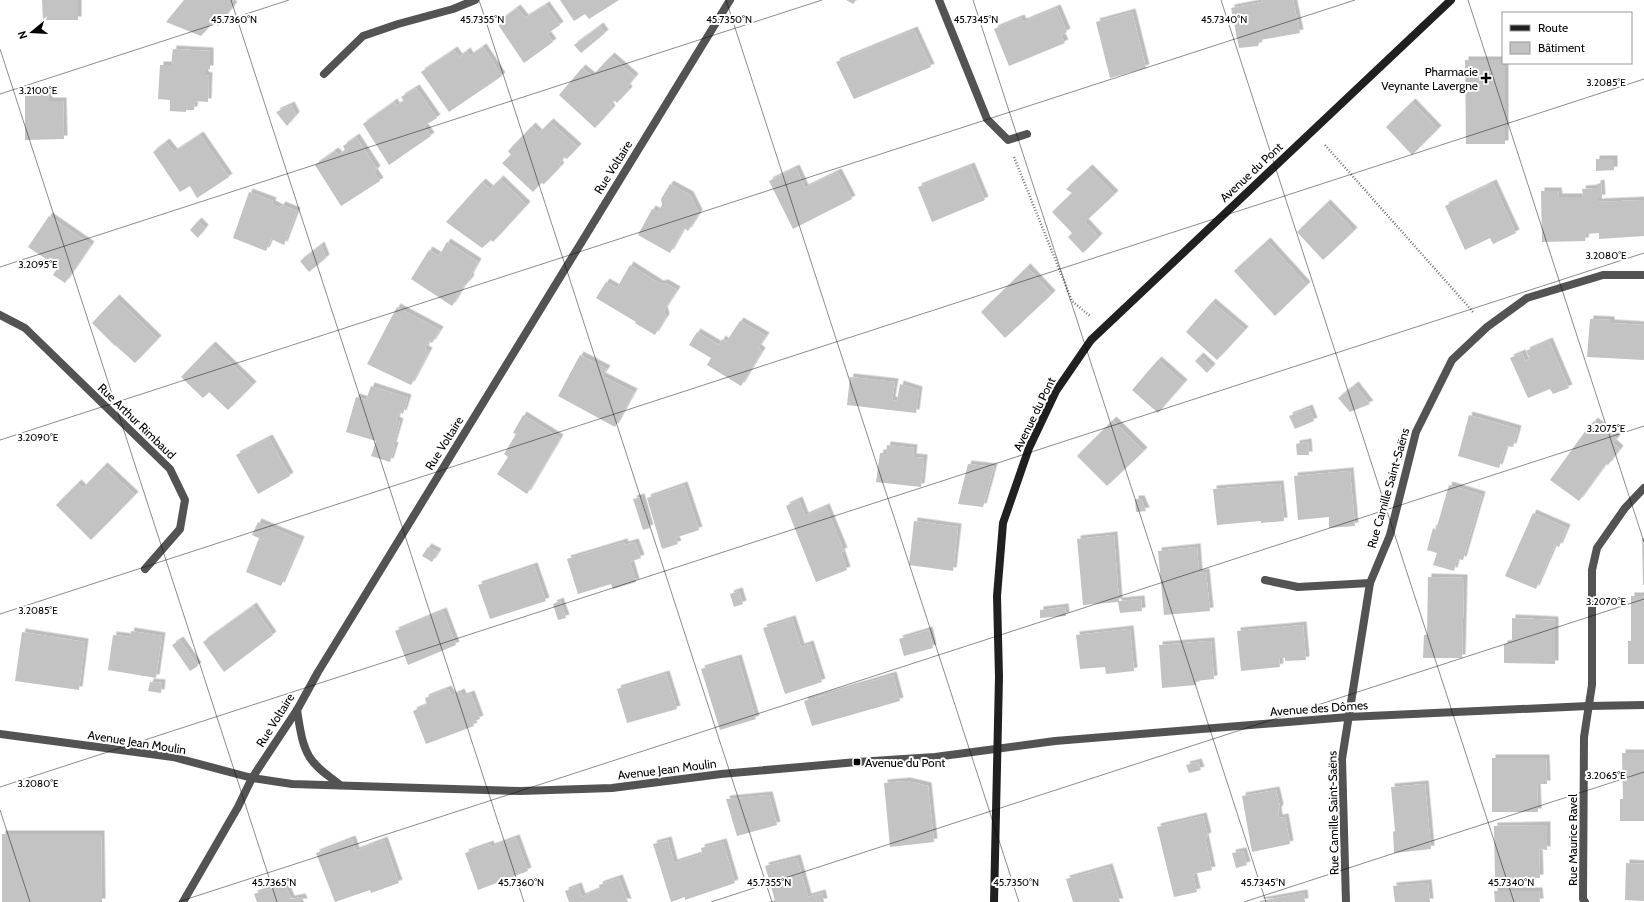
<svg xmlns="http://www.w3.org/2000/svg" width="1644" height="902" viewBox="0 0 1644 902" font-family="Cabin,sans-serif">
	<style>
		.building { fill: #c3c3c3; filter: url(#shadow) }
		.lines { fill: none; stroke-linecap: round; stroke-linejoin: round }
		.path { stroke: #757575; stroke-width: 2.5; stroke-dasharray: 1 2; stroke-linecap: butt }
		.street { stroke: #535353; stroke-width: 8 }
		.secondary { stroke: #202020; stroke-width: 8 }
		.ticks { fill: none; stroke: #000; stroke-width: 1; stroke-opacity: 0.45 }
		.poi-dot { fill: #000; stroke: #fff; stroke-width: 1.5 }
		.labels { text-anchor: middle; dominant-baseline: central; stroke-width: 4; stroke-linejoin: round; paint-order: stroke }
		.poi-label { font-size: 12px; fill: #000; stroke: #fff; text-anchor: end }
		.street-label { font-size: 12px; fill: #000; stroke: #fff }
		.ticks-label { font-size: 10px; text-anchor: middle; fill: #000; stroke: #fff; stroke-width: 4; stroke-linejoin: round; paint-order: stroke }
	</style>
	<defs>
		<filter id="shadow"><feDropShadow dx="3.5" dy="-3.5" stdDeviation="0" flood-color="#0004"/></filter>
	</defs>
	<rect width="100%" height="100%" fill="#fff"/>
	<!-- building -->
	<g class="building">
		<polygon points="42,0 78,0 78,20 43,20"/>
		<polygon points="184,0 234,0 231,3 234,5 218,26 213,22 201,36 166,22"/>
		<polygon points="560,0 619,0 589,19 585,14 574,21"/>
		<polygon points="846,0 856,0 853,4"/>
		<polygon points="1261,0 1293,0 1300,33 1260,40 1258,46 1239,48 1231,8 1262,2"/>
		<polygon points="546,5 560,25 547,34 553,42 524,63 497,23 517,8 525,18"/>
		<polygon points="1057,8 1067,32 1061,35 1065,43 1009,66 994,29 1021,18 1023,22"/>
		<polygon points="1132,12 1146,68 1110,78 1096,22"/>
		<polygon points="600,26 605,33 581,53 574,45"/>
		<polygon points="914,30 931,67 854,99 836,62"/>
		<polygon points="483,47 502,76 449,112 421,72 454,50 459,57 467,51 470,56"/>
		<polygon points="173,49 210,51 210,69 205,69 205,75 209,76 208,102 195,101 194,110 186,110 186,112 170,111 170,100 158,99 160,65 171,65"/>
		<polygon points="611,56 635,77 627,87 629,90 617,103 614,100 610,106 612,109 595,128 559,95 582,68 592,76"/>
		<polygon points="1465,60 1503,60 1503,63 1505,63 1505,144 1466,144"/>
		<polygon points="416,88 437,118 424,126 431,136 389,165 363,124 394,102 396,106 404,101 401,97"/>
		<polygon points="25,93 48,93 49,101 63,101 64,139 25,140"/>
		<polygon points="1412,102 1438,129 1412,155 1386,127"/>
		<polygon points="291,105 296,115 287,126 276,112"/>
		<polygon points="550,122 578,147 567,159 564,157 559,164 561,166 544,184 541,183 533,192 502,163 511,155 508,151 532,126 539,133"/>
		<polygon points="200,135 229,177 197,198 190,186 180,192 153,152 166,142 174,152"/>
		<polygon points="356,137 377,169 374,172 380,181 341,206 315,165 335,151 339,155 345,150 343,146"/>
		<polygon points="1596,159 1614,159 1614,170 1596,171"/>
		<polygon points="971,166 985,200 932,222 918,187"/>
		<polygon points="796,168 805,188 838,172 852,199 793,229 769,181"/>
		<polygon points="1089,168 1115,194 1085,222 1099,237 1083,253 1068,237 1072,233 1052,212 1072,193 1066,189"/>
		<polygon points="500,179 527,205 493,242 491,240 482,248 446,222 482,182 490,189"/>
		<polygon points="1493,183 1516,233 1493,244 1490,238 1465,250 1445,206"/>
		<polygon points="1601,183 1602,198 1598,198 1598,202 1644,200 1644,236 1599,239 1599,233 1586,234 1585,241 1542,242 1541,191 1558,191 1559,197 1583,197 1582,189 1597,188 1597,184"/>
		<polygon points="670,184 690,195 699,213 688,231 684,228 670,253 638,235 652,209 658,212 662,205 661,199"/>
		<polygon points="249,192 273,201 272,204 280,208 282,205 297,211 284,245 271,239 266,251 233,238"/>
		<polygon points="1327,203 1354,231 1323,260 1297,232"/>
		<polygon points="49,216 91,245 65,283 53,275 58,267 28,247"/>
		<polygon points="198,221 205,228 198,238 190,230"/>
		<polygon points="1267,241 1307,285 1275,316 1234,271"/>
		<polygon points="447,242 478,262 470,276 471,278 466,285 465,284 452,306 411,279 429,250 439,256"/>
		<polygon points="321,245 326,258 309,272 300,261"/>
		<polygon points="630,265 660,284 665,283 677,290 664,310 666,317 655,335 635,323 636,322 596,298 606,282 617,288"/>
		<polygon points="1027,267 1052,294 1005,338 981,312"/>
		<polygon points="116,298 158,339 135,363 115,345 115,346 92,323"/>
		<polygon points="1212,302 1245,330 1217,360 1186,332"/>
		<polygon points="397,307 440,330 432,343 429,341 425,349 429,351 411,385 367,364"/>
		<polygon points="1590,319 1611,320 1611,323 1644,325 1644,360 1587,357"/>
		<polygon points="740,321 766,336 758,348 762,351 741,386 707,365 711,358 689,345 697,332 719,345 722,339 726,342"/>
		<polygon points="1549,341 1569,388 1553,394 1550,389 1528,398 1510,358 1522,353 1525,361 1530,359 1526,351"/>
		<polygon points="212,345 253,385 228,410 209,392 203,398 181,377"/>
		<polygon points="580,355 607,369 602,376 634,392 615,427 558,396"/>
		<polygon points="1200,356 1212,367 1207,373 1195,361"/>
		<polygon points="1158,360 1184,383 1158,413 1132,390"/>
		<polygon points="850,377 895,382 892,400 897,401 900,384 919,390 916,413 847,405"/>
		<polygon points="1355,385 1370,404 1350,412 1338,398"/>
		<polygon points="371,386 408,398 403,414 399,412 396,420 400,422 393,445 395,446 390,462 371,456 376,441 346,432 356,397 366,400"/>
		<polygon points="1309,408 1314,421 1295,429 1289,416"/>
		<polygon points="523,415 560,438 527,494 497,474 508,457 504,454 516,434 513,433"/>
		<polygon points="1469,415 1518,429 1513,447 1506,446 1499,468 1458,456"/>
		<polygon points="1113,420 1144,451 1107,486 1077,456"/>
		<polygon points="1594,421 1617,438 1613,443 1620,449 1608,465 1606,464 1579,501 1550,480 1589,426 1590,427"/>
		<polygon points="269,438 290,476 258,494 236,455"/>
		<polygon points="1308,442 1309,455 1297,455 1296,444"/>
		<polygon points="887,445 914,448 913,457 924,458 921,487 876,482 880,453 886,453"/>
		<polygon points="968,464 994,467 983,507 958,504"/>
		<polygon points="104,466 135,495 91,540 56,505 78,483 83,488"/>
		<polygon points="1350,471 1355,526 1329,528 1329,517 1298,520 1294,476"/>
		<polygon points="1280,484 1284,521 1261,523 1261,521 1217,525 1213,489"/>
		<polygon points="684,485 699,530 675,538 678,544 662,549 647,498"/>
		<polygon points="1449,485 1482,495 1463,560 1457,559 1454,571 1433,565 1437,553 1427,550 1433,528 1436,530"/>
		<polygon points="641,497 650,528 643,530 633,499"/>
		<polygon points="1135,499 1141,499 1146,511 1136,512"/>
		<polygon points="799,500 805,516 826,507 844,551 841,552 847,570 816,582 786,506"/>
		<polygon points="1533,513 1567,528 1559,547 1555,545 1536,589 1505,576"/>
		<polygon points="914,521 958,527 953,571 909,565"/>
		<polygon points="258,522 301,540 281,586 246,572 259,538 252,535"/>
		<polygon points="1114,535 1119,601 1141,599 1142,611 1120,613 1118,602 1083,605 1077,539"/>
		<polygon points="1642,538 1644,538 1644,585 1643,585"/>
		<polygon points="624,542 625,545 635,542 641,558 630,562 636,582 613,589 611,584 578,594 567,559"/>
		<polygon points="428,547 438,552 432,562 422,556"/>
		<polygon points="1197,547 1199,573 1206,572 1210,611 1164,615 1158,551"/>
		<polygon points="534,566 546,601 490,619 478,585"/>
		<polygon points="1428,577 1464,578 1462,658 1423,658 1424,635 1427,635"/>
		<polygon points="739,591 743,604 734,607 730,594"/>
		<polygon points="1631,596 1644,596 1644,664 1628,664 1628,641 1631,641"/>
		<polygon points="560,601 566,618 558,620 553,604"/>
		<polygon points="253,606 273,635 224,672 203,642"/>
		<polygon points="1065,607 1066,616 1040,618 1040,610"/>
		<polygon points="443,611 456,645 408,665 395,631"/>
		<polygon points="1512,618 1555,620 1555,664 1504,663 1504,644 1512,643"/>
		<polygon points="792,619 801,647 810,644 822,682 785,694 763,628"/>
		<polygon points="1303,625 1306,660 1285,661 1285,658 1279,658 1280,667 1241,671 1237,631"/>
		<polygon points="1130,629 1134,671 1106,674 1105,667 1080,669 1076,635"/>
		<polygon points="929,630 933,648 904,656 899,639"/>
		<polygon points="131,631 162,636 156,678 108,670 113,635 130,637"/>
		<polygon points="22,632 85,642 79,690 15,681"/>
		<polygon points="180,640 198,666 190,671 172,645"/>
		<polygon points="1211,641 1214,679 1196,681 1196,685 1162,688 1159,645"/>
		<polygon points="738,658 756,719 720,730 701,669"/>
		<polygon points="666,674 677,709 627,723 617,689"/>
		<polygon points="893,675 900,701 812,726 804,701"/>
		<polygon points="150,682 162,683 161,693 148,691"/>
		<polygon points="448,689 452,696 461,692 463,697 471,694 480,719 472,722 474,726 426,744 413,711 427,705 425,698"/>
		<polygon points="1622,753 1644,753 1644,821 1620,821 1620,799 1623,799"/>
		<polygon points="1492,758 1546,758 1547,784 1537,784 1538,812 1492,812"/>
		<polygon points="1198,762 1201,770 1189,773 1186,765"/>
		<polygon points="907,781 928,786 934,842 890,847 884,783"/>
		<polygon points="1425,784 1431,849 1394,853 1393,832 1395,831 1391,787"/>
		<polygon points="1276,790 1280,807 1278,811 1279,818 1285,817 1290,844 1252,852 1242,796"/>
		<polygon points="769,795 777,825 737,836 726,799"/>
		<polygon points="1203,816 1208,836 1205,837 1212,870 1193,874 1197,892 1174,897 1157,827"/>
		<polygon points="1547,825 1547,850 1539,849 1540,878 1495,879 1494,826"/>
		<polygon points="2,834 101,834 102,902 2,902"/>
		<polygon points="516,838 528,871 478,890 465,853 490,844 491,847"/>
		<polygon points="352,839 356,851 384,840 399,883 371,893 370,890 335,902 316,853"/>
		<polygon points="668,840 674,863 702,854 701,848 723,842 735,883 685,900 685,897 671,902 653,844"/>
		<polygon points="1243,851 1247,865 1236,868 1232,853"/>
		<polygon points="797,858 808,897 822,893 824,902 768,902 775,900 765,866"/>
		<polygon points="1626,863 1644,864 1644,901 1625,900"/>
		<polygon points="1109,867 1120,902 1073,902 1066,879"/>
		<polygon points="619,878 628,902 569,902 565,891 578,886 582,897 600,889 599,885"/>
		<polygon points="1428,883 1430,902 1395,902 1393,886"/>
		<polygon points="285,884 291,899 302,897 304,902 257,902 254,894"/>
		<polygon points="1494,891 1539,891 1540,902 1495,902"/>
		<polygon points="1304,893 1305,902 1260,902 1259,901"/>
	</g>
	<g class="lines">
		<!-- path -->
		<g class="path">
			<polyline points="1325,145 1474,313"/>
			<polyline points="1014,157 1072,301 1090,316"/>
		</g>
		<!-- street -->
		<g class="street">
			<polyline points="939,0 987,119 1008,140 1027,134"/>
			<polyline points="324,74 363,36 398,24 453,9 475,0"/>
			<polyline points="0,315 25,328 170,469 185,500 180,529 145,569"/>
			<polyline points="1265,580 1298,587 1370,583"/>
			<path d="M297,710C300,728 302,752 316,765C323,773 332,778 340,785"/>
			<polyline points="0,734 173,757 252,778 292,784 520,791 612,788 721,774 857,762 935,757 1055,741 1348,717 1588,706 1644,705"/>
			<polyline points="183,902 238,807 252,778 297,710 318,672 730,0"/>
			<polyline points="1346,902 1342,759 1370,583 1390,535 1416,432 1452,360 1487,327 1527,298 1603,275 1644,275"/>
			<polyline points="1585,902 1583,899 1584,737 1592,685 1592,570 1597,548 1625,508 1644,488"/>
		</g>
		<!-- secondary -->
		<polyline class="secondary" points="994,902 999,677 997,596 1003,523 1029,448 1056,391 1091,340 1451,0"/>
	</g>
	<!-- ticks -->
	<path class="ticks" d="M231,0L524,902M479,0L772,902M726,0L1019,902M973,0L1266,902M1221,0L1514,902M1468,0L1644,542M0,49L277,902M0,94L289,0M0,267L822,0M0,440L1355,0M0,614L1644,79M0,787L1644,253M0,810L30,902M178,902L1644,426M711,902L1644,599M1244,902L1644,772"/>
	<!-- markers -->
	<g class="poi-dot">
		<path d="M1484 72h4v4h4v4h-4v4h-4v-4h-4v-4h4z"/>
		<rect x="853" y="758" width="8" height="8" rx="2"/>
	</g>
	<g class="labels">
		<!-- poi labels -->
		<g class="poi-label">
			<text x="1478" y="71">Pharmacie<tspan x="1478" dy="14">Veynante Lavergne</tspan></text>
			<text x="865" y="762" text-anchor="start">Avenue du Pont</text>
		</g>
		<!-- street labels -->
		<g class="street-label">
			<text transform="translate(613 167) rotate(-58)">Rue Voltaire</text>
			<text transform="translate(1251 172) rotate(-43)">Avenue du Pont</text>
			<text transform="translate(1034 414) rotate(-64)">Avenue du Pont</text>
			<text transform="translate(137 421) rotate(44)">Rue Arthur Rimbaud</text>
			<text transform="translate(444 443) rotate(-58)">Rue Voltaire</text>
			<text transform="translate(1388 488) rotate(-74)">Rue Camille Saint-Saëns</text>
			<text transform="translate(1319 708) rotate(-4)">Avenue des Dômes</text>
			<text transform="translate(275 720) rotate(-58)">Rue Voltaire</text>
			<text transform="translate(137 742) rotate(9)">Avenue Jean Moulin</text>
			<text transform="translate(667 769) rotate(-7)">Avenue Jean Moulin</text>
			<text transform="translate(1333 813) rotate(-91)">Rue Camille Saint-Saëns</text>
			<text transform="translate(1572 840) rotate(-90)">Rue Maurice Ravel</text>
		</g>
	</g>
	<g class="ticks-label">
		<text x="234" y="23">45.7360°N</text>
		<text x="482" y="23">45.7355°N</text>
		<text x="729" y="23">45.7350°N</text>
		<text x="976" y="23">45.7345°N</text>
		<text x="1224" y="23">45.7340°N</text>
		<text x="1606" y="86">3.2085°E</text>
		<text x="38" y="94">3.2100°E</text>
		<text x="1606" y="259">3.2080°E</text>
		<text x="38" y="268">3.2095°E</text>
		<text x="1606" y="432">3.2075°E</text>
		<text x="38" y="441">3.2090°E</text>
		<text x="1606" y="605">3.2070°E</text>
		<text x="38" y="614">3.2085°E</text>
		<text x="1606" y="779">3.2065°E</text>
		<text x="38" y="787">3.2080°E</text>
		<text x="274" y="886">45.7365°N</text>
		<text x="521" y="886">45.7360°N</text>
		<text x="769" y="886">45.7355°N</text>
		<text x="1016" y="886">45.7350°N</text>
		<text x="1263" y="886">45.7345°N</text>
		<text x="1511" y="886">45.7340°N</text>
	</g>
	<!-- legend -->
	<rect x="1502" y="12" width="130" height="52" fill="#ffffff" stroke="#999999"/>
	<rect x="1510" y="25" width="20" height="6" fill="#202020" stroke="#999999"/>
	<text x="1538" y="32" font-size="12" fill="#000000">Route</text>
	<rect x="1510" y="42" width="20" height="12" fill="#c3c3c3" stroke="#999999"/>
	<text x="1538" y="52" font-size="12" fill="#000000">Bâtiment</text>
	<!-- north arrow -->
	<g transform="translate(32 32) rotate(252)" stroke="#ffffff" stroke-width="3" paint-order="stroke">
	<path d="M0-3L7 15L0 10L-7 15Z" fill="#000000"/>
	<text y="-6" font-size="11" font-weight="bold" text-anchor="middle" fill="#000000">N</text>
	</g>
</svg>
